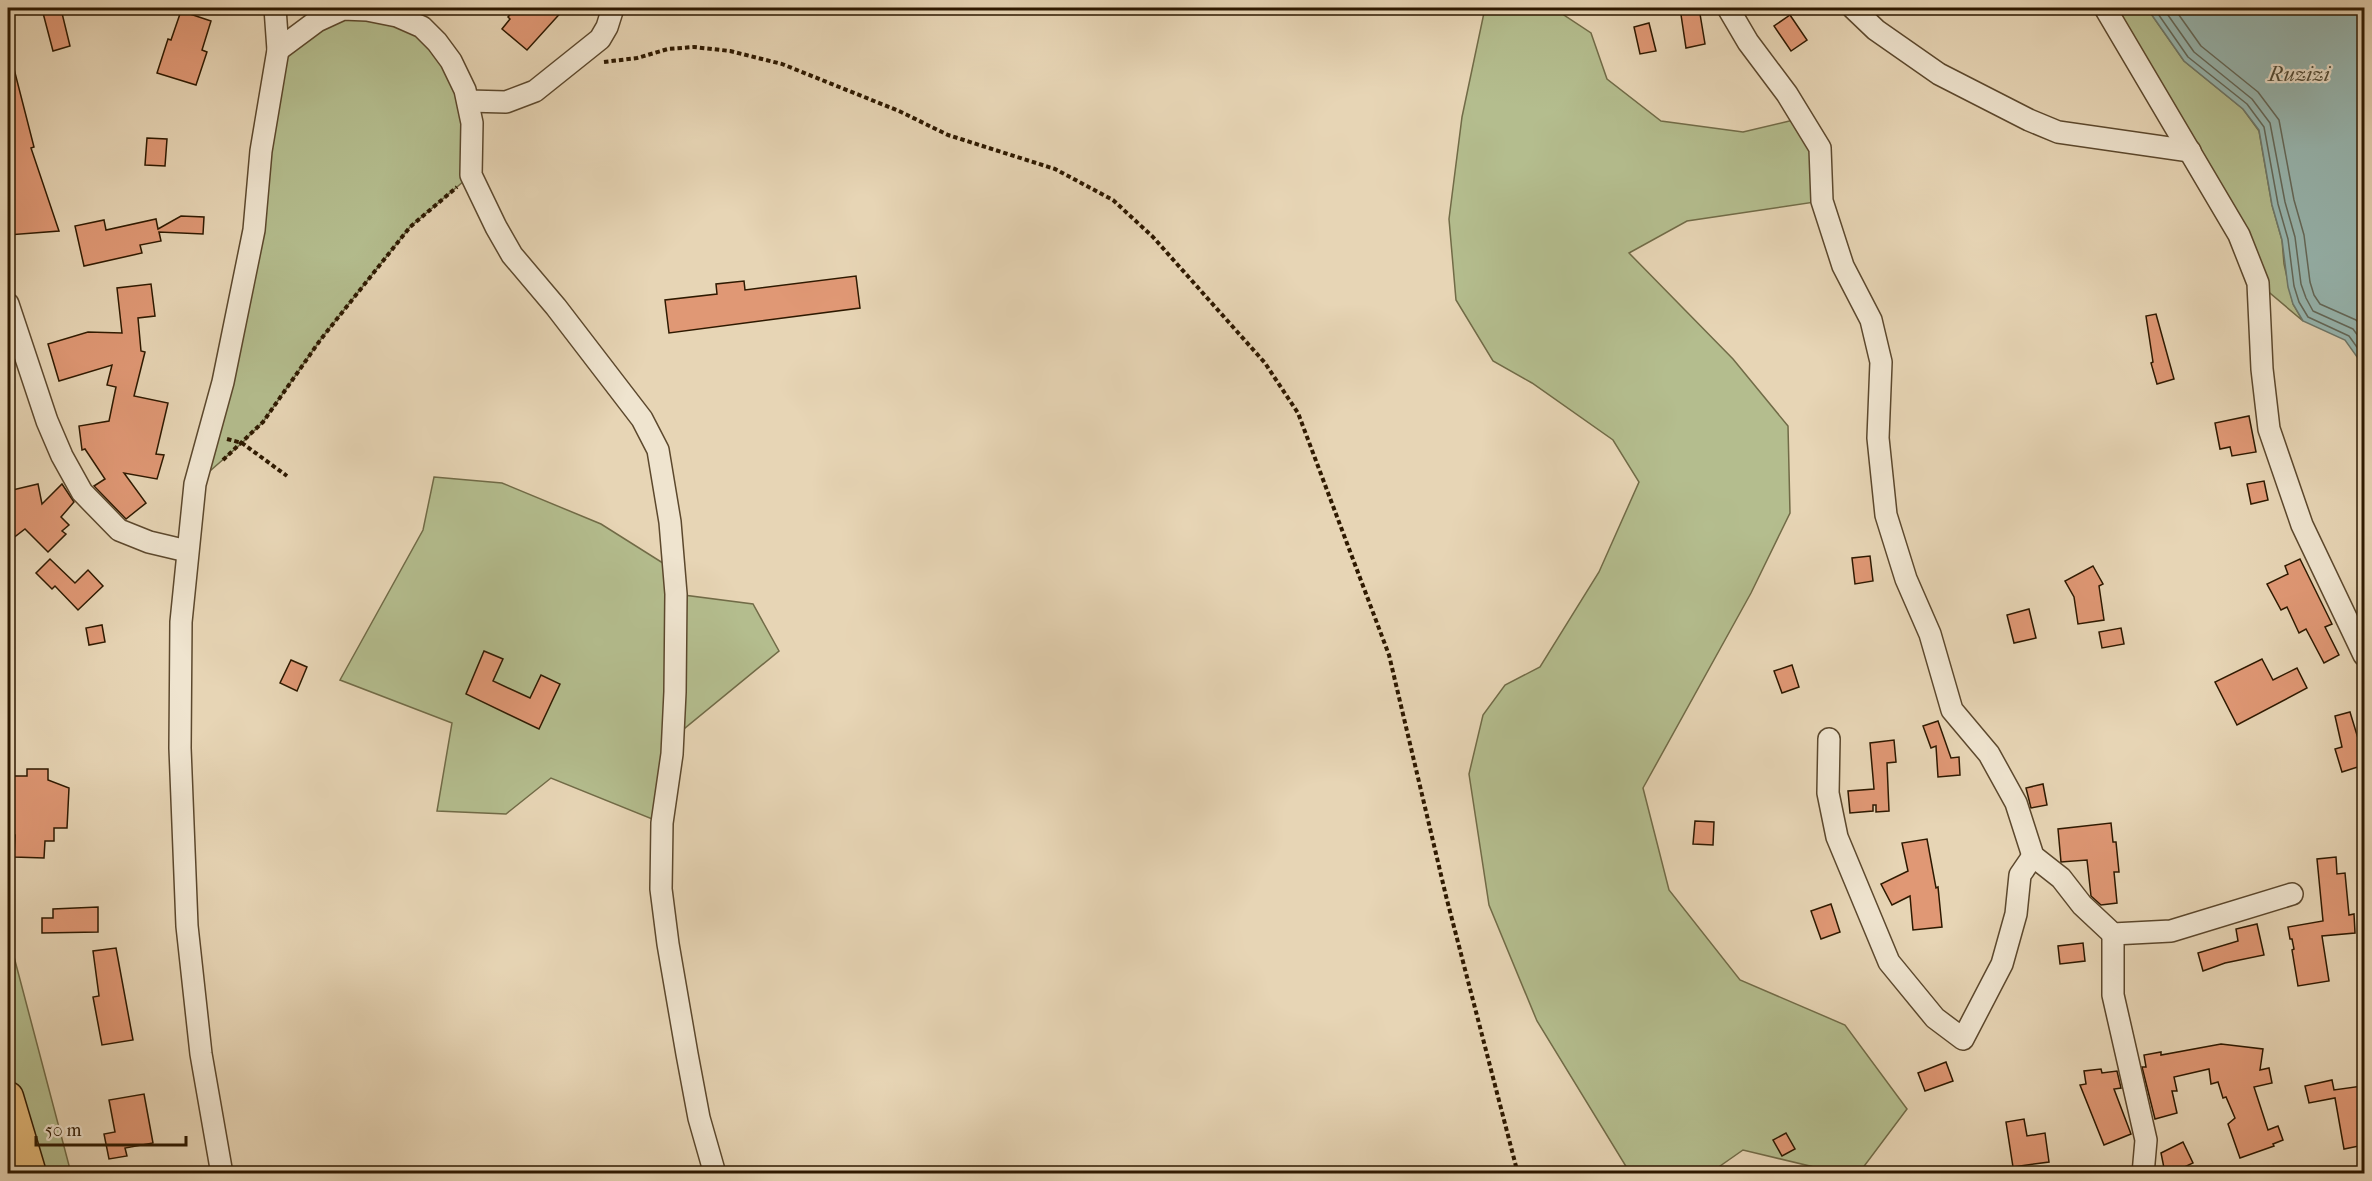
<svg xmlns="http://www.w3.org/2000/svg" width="2372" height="1181" viewBox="0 0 2372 1181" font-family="'IM FELL French Canon',serif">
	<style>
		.green { fill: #b4bd8e; stroke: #716b47; stroke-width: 1.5 }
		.water { fill: #97b8b3; stroke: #6d786b; stroke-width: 1.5 }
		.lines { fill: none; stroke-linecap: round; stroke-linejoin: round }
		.shore { stroke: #62685a; stroke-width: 1.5 }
		.building { fill: #e09875; stroke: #2e1900; stroke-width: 1.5 }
		.minor-casing { stroke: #5c482d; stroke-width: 24 }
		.highway-casing { stroke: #2e1900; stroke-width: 33 }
		.path { stroke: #2e1900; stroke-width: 4; stroke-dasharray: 4.5 3; stroke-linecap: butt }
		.minor { stroke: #efe4cf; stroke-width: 21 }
		.highway { stroke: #e4ba7a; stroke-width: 30 }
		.labels { text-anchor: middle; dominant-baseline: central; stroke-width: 4.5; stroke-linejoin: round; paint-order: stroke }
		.water-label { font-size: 21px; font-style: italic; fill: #4e4936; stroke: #efe4cf }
	</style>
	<rect width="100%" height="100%" fill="#e7d5b5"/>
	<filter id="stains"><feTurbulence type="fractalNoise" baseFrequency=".00333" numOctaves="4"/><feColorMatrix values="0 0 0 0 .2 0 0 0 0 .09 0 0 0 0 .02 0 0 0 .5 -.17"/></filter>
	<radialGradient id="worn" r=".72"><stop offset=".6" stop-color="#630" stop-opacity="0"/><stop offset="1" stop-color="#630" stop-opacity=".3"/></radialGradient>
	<!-- green -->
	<g class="green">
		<polygon points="1485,8 1564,8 1564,15 1591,33 1607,79 1661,121 1743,132 1802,118 1822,201 1687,221 1629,253 1733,359 1788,426 1790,513 1751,593 1643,788 1669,890 1740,980 1845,1025 1907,1109 1859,1173 1839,1173 1743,1150 1710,1173 1630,1173 1537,1021 1489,905 1469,774 1483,715 1505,685 1540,667 1599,572 1639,482 1613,440 1532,383 1493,361 1456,300 1449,219 1462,117"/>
		<polygon points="2105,8 2147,8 2184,61 2243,109 2259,131 2272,205 2282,240 2284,264 2293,304 2303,321 2258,283"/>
		<polygon points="397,16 451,61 471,175 410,227 321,339 263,422 242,443 195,484 278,50 317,21"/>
		<polygon points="434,477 502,483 601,524 674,570 676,594 753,604 779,651 673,738 662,823 551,778 506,814 437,811 452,723 340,680 423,530"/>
		<polygon points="8,934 71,1173 8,1173"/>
	</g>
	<!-- water -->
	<polygon class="water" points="2147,8 2364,8 2364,378 2360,361 2345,340 2303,321 2293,304 2288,287 2282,240 2272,205 2259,130 2243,109 2184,61"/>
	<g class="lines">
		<!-- shore -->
		<g class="shore">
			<polyline points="2154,8 2188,57 2247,104 2264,127 2278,204 2288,239 2294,286 2299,302 2308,317 2349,336 2364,357"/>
			<polyline points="2163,8 2194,52 2252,99 2270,123 2285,202 2295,237 2301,284 2306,298 2313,311 2353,329 2364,344"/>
			<polyline points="2174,8 2201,46 2258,92 2279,120 2294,200 2304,235 2310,282 2314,295 2320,304 2356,320 2364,329"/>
		</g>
	</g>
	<!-- building -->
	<g class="building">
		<polygon points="516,8 565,8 527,50 502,29 510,19 508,17"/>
		<polygon points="1680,8 1699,8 1705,44 1686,48"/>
		<polygon points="61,9 70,46 53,51 43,13"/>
		<polygon points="181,11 211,21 202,50 207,52 196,85 157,73 168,39 171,40"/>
		<polygon points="1790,15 1807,40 1791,51 1774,26"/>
		<polygon points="1649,23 1656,51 1640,54 1634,27"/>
		<polygon points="13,65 34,147 31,148 59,231 8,235 8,66"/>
		<polygon points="147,138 167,139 165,166 145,165"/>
		<polygon points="181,216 204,217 203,234 159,232 161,241 140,245 142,253 84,266 75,226 104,220 106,230 156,219 158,229"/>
		<polygon points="856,276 860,308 669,333 665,300 717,294 716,284 744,281 745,290"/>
		<polygon points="151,284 155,316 138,318 141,351 145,352 134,396 168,403 156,454 164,455 157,479 124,473 146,503 126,519 94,486 105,479 85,449 82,450 79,426 109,421 116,387 107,385 112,365 59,381 48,344 88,332 122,333 117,288"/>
		<polygon points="2156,314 2174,379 2157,384 2151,363 2153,362 2146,316"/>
		<polygon points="2249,416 2256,452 2232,456 2230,447 2220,449 2215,423"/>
		<polygon points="2264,481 2268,500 2251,504 2247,484"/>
		<polygon points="38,484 42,504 62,484 74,502 61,517 69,525 62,531 66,534 48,552 25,529 8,542 8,491"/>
		<polygon points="1870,556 1873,581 1855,584 1852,558"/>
		<polygon points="50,559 75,583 88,570 103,586 78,610 55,586 52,589 36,573"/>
		<polygon points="2300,559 2332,624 2325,627 2339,655 2324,663 2306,629 2299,633 2287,607 2281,610 2267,584 2288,574 2285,566"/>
		<polygon points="2093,566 2103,584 2099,586 2104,620 2078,624 2074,597 2065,581"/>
		<polygon points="2029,609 2036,638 2014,643 2007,615"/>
		<polygon points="102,625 105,642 89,645 86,628"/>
		<polygon points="2121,628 2124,644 2102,648 2099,632"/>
		<polygon points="484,651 503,659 493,681 530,698 541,675 560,684 539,729 466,694"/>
		<polygon points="2262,659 2273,680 2297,668 2307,688 2237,725 2215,682"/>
		<polygon points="291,660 307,667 297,691 280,683"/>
		<polygon points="1792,665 1799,687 1782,693 1774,671"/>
		<polygon points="2350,712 2364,758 2364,765 2342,772 2335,749 2342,747 2335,716"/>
		<polygon points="1938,721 1951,758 1959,757 1960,775 1938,777 1936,746 1931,748 1923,726"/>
		<polygon points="1894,740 1896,762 1887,763 1889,811 1876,812 1876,805 1873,805 1873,811 1850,813 1848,791 1874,789 1870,743"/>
		<polygon points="27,769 48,769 48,780 69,788 67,828 54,828 54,841 45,841 44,858 14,857 15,835 8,832 8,776 27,776"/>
		<polygon points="2043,784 2047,805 2031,808 2026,788"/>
		<polygon points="1695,821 1714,822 1713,845 1693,844"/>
		<polygon points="2111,823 2113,842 2116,842 2119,872 2114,872 2117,903 2101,905 2091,896 2087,860 2061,862 2058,829"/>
		<polygon points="1927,839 1936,888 1938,887 1942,927 1913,930 1910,896 1892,905 1881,884 1908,871 1902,843"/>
		<polygon points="2336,857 2337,874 2345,873 2349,915 2354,914 2355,933 2322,936 2329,981 2298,986 2292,950 2294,949 2292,939 2290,939 2288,927 2323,921 2317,859"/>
		<polygon points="1831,904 1840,932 1821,939 1811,911"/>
		<polygon points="98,907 98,932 42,933 42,918 53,918 53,909"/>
		<polygon points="2257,924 2264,955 2225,963 2203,971 2198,953 2238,941 2236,929"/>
		<polygon points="2083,943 2085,961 2060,964 2058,946"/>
		<polygon points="116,948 133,1040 102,1045 93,997 99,996 93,951"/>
		<polygon points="2221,1044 2263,1049 2260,1070 2269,1068 2272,1083 2254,1087 2268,1130 2278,1126 2283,1140 2273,1144 2274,1146 2240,1158 2228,1124 2235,1118 2226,1097 2223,1098 2218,1082 2211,1084 2209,1069 2174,1077 2177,1091 2172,1091 2177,1113 2155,1119 2142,1067 2146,1067 2144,1055 2161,1052 2161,1055"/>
		<polygon points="1946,1062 1953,1081 1925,1091 1918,1073"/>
		<polygon points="2101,1069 2102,1073 2117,1071 2121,1088 2114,1089 2131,1134 2104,1145 2080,1085 2086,1084 2084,1071"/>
		<polygon points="2332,1080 2334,1090 2362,1086 2364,1106 2364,1145 2344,1149 2335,1098 2309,1103 2305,1086"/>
		<polygon points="144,1094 153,1143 125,1148 127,1156 109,1159 104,1134 115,1132 109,1100"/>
		<polygon points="2024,1119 2027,1136 2045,1133 2049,1162 2013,1167 2006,1122"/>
		<polygon points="1786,1133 1795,1149 1782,1156 1773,1140"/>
		<polygon points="2183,1142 2193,1163 2172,1173 2165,1173 2161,1153"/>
	</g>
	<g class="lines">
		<defs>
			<g id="minor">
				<polyline points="1728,8 1748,42 1787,94 1820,148 1822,201 1843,266 1871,320 1881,362 1878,438 1886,515 1906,579 1930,634 1952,710 1989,754 2016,803 2033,856 2061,878 2082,905 2113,934 2171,931 2292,894"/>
				<polyline points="1853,8 1876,30 1939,74 2029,120 2058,132 2190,151"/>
				<polyline points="2105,8 2239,235 2258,283 2262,369 2269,429 2302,525 2364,655"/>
				<polyline points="278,50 317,21 343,9 367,10 397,16 422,27 437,42 451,61 465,90 472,123 471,175 496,227 512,255 556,307 642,419 658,450 670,522 676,594 675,692 672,754 662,823 661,889 668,944 687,1054 699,1118 715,1174"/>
				<polyline points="468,101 506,102 535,91 600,39 607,27 613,8"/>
				<polyline points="8,304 47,421 62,456 82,492 119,530 149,542 187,551"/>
				<polyline points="1829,739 1828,793 1837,837 1889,962 1935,1018 1963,1039 2002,964 2016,914 2020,875 2033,856"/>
				<polyline points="2113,934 2113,995 2146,1140 2143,1174"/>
				<polyline points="222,1174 201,1054 187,926 180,748 181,622 195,484 223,382 254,230 261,151 278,50 275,8"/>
			</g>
			<polyline id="highway" points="8,1097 31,1174"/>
		</defs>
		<!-- minor casing -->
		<use href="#minor" class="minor-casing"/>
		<!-- highway casing -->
		<use href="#highway" class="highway-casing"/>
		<!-- path -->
		<g class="path">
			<polyline points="604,62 637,58 668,49 694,47 730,51 782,64 899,111 948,135 1055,169 1113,200 1153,237 1265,363 1298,413 1389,655 1446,896 1518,1174"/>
			<polyline points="227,439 242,443 287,476"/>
			<polyline points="223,460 263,422 321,339 410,227 457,187"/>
		</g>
		<!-- minor -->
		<use href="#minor" class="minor"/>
		<!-- highway -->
		<use href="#highway" class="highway"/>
	</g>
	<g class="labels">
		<!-- water labels -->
		<g class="water-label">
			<text x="2299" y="74">Ruzizi</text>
		</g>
	</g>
	<!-- margin -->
	<rect width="2372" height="1181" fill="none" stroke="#e7d5b5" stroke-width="30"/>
	<rect x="9" y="9" width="2354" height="1163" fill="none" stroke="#2e1900" stroke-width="3"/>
	<rect x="15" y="15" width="2342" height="1151" fill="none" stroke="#2e1900" stroke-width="1.5"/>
	<!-- scale -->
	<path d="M36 1136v9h150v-9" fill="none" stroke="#2e1900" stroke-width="3"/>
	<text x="45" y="1136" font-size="18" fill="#2e1900" stroke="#efe4cf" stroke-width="4.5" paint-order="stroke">50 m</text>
	<rect width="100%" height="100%" filter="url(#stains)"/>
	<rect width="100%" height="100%" fill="url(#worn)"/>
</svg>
